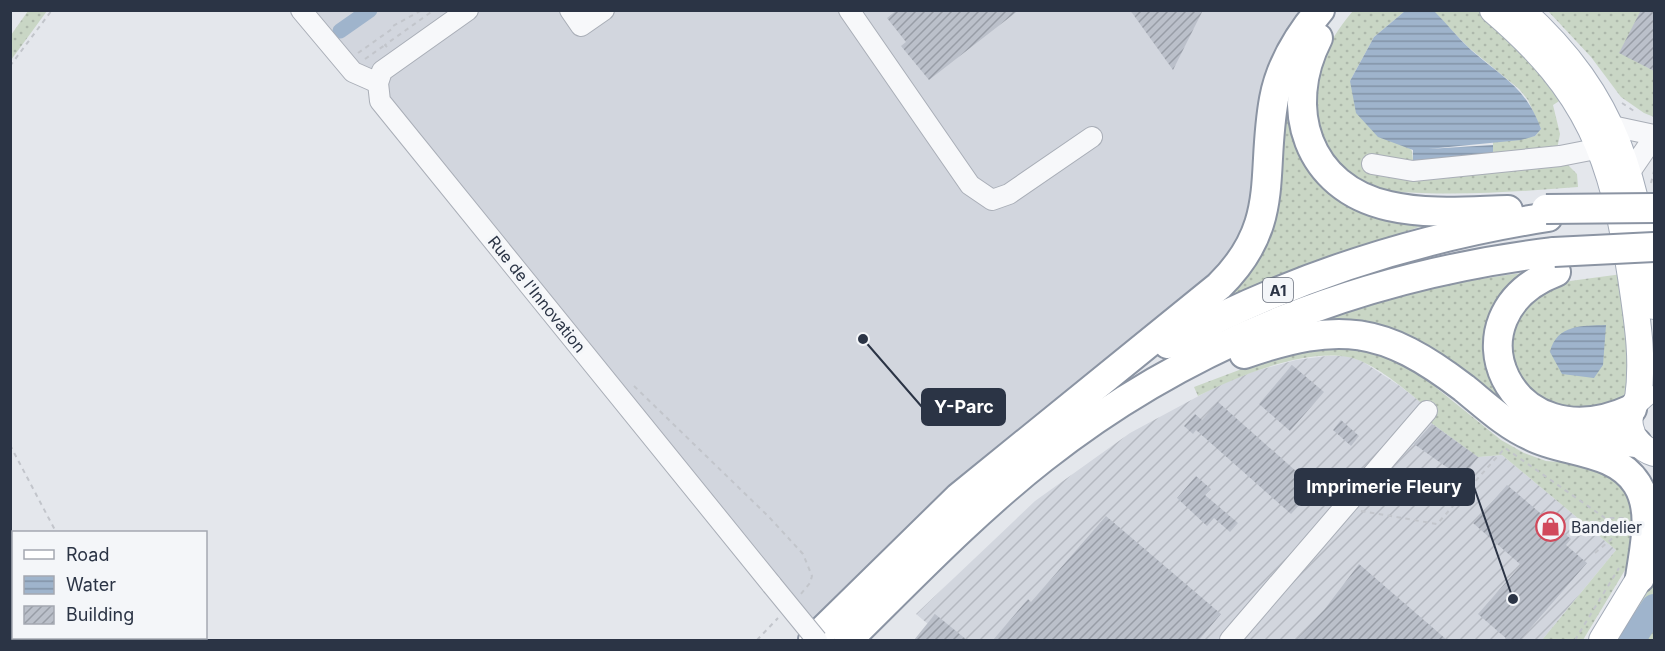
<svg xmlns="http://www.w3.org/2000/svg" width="1665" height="651" viewBox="0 0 1665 651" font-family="Inter,sans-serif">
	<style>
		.built { fill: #d2d6de }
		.industrial { fill: url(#industrial-furrows) }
		.grass { fill: url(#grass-dots) }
		.water { fill: url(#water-rules) }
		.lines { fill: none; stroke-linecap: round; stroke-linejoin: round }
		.canal { stroke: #9fb4cc; stroke-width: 15 }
		.river { stroke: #9fb4cc; stroke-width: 26 }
		.building { fill: url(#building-hatch) }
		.minor-casing { stroke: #a9aeb7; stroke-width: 22 }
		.major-casing { stroke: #a3abb8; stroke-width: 28 }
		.highway-casing { stroke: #8b94a3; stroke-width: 32 }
		.path { stroke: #c2c5cb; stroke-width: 2; stroke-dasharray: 4.5 4.5; stroke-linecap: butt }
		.minor { stroke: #f7f8fa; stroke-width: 20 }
		.major { stroke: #fff; stroke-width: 26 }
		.highway { stroke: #fff; stroke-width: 28 }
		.minor-bridge-casing { stroke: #a9aeb7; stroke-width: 22; stroke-linecap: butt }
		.highway-bridge-casing { stroke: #8b94a3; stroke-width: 32; stroke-linecap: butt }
		.minor-bridge { stroke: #f7f8fa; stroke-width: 20 }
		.highway-bridge { stroke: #fff; stroke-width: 28 }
		.labels { text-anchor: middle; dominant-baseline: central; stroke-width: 6; stroke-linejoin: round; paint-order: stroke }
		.shield { fill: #f4f6f9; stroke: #676e7b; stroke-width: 1.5 }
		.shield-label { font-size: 15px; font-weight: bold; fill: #2b3445 }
		.street-label { font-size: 16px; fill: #2b3445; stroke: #f4f6f9 }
		.poi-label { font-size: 16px; fill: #2b3445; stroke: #f4f6f9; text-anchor: start }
		.leader { fill: none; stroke: #2b3445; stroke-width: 2 }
		.callout-dot { fill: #2b3445; stroke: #f4f6f9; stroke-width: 2 }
		.callout { fill: #2b3445; stroke: #2b3445; stroke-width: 2 }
		.callout-label { font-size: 18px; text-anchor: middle; font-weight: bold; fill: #fff }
	</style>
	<defs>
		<pattern id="industrial-furrows" width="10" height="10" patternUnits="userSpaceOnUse" patternTransform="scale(1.5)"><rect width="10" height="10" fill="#d2d6de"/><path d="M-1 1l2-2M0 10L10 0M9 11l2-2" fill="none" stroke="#b4b8c0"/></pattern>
		<pattern id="grass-dots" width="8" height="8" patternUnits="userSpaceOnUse" patternTransform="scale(1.5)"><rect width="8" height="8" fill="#c9d6c5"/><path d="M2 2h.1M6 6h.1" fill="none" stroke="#adb8ab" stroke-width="1.8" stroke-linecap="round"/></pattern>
		<pattern id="water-rules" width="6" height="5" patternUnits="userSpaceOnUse" patternTransform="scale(1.5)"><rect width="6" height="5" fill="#9fb4cc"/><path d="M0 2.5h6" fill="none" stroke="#8293a7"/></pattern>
		<pattern id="building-hatch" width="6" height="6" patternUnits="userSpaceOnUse" patternTransform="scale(1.5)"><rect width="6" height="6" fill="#bbc0ca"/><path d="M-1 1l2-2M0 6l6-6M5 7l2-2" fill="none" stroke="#989da6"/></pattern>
	</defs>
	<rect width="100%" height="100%" fill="#e4e7ec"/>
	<!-- built -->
	<polygon class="built" points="301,11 1320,11 1253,241 816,638 380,101"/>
	<!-- industrial -->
	<polygon class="industrial" points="1326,356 1347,356 1362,361 1400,386 1436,414 1478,457 1502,455 1616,550 1542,640 947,640 916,614 1035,501 1130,433 1219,385 1252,372 1296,360"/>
	<!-- grass -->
	<g class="grass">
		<polygon points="28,11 47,11 11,60 11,35"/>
		<path d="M1353,11H1405L1374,37L1350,81L1412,151L1413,161L1368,166L1567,164L1577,174L1578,187C1526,191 1474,195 1422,193C1407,192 1391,193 1376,188C1345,178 1328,152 1318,123C1305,83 1327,41 1353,11Z"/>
		<polygon points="1433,11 1481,11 1564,98 1553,105 1560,134 1557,149 1493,159 1493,142 1535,136 1541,129 1528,100 1519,89 1468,47"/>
		<polygon points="1548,11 1641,11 1620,52 1654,71 1654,117 1644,113 1621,97 1591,57"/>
		<polygon points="1285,75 1306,152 1437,221 1303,266 1212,305 1232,281"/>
		<path d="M1533,272L1491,338L1561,434L1316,323C1387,299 1457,279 1533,272Z"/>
		<polygon points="1622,274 1634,373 1625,397 1611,408 1551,406 1520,380 1510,349 1518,316 1544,292 1570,281"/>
		<path d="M1318,347L1363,348L1401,363L1423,377L1501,440L1524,453L1546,461L1600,465L1638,497L1631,560L1583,640H1542L1616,550L1502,455L1478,457L1430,422L1435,414C1412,396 1388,373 1361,361C1318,342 1237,376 1198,396L1194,387L1263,361Z"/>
		<polygon points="1654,576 1654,640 1609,640"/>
	</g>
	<!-- water -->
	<g class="water">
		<path d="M1405,11L1435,12C1447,24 1458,38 1471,50C1503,78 1526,87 1541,129L1535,136L1521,140L1428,149L1493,145V159L1413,166V150L1378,137L1356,113L1350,81L1374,37Z"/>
		<path d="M1606,325L1603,365L1594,378L1562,374L1550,352C1557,324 1582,326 1606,325Z"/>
	</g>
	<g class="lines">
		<!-- canal -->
		<polyline class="canal" points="340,31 370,10"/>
		<!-- river -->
		<polyline class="river" points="1632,640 1654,607"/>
	</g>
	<!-- building -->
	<g class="building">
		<polygon points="897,10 1019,10 929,80 901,46 906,42 887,18"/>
		<polygon points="1130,10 1203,10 1173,70"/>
		<polygon points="1641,10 1654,10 1654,71 1619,53"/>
		<polygon points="1292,365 1324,392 1290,431 1259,404"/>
		<polygon points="1218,402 1315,488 1291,514 1196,430 1193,434 1184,426 1195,414 1202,420"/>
		<polygon points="1341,420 1359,436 1351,446 1333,430"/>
		<polygon points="1432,424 1478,457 1462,478 1414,444"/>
		<polygon points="1196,476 1211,489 1205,495 1238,523 1230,532 1214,518 1207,526 1177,498"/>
		<polygon points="1507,485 1571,539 1566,545 1587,563 1520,640 1508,640 1478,614 1521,565 1473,523"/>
		<polygon points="1106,516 1221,614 1199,640 993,640 1028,599 1031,602"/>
		<polygon points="1359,564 1447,640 1296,640 1324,610"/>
		<polygon points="935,614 967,640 914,640"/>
	</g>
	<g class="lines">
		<defs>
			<g id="minor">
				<polyline points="301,10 353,72 378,83"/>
				<polyline points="468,10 382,71 378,83 380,101 772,585"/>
				<polyline points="570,10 581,26 604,10"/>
				<polyline points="849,10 970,185 992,200 1009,194 1092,137"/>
				<polyline points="1612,126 1654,135"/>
				<polyline points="1372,164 1413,171 1560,156 1601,148"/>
				<polyline points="1630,172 1654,137"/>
				<polyline points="1230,640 1427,411"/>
			</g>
			<g id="major">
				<path d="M1493,10C1589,92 1612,156 1631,277C1637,319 1644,357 1638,399"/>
				<path d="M1521,10C1620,99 1636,181 1654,306"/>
				<path d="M1643,395C1621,412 1627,444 1654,453"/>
				<polyline points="1602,640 1650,561"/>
			</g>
			<g id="highway">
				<path d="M1318,38C1282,108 1307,188 1389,206C1428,215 1469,211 1508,210"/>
				<path d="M1556,272C1443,315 1509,466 1632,409"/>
				<path d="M1168,344C1287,279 1413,238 1548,217"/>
				<path d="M1244,354C1340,321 1383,326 1464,388C1485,405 1506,425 1531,436C1564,453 1615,449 1637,484C1654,511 1644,548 1640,578"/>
				<polyline points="1571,443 1606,440 1637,443"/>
				<polyline points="10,592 14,598"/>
				<polyline points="10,627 14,633"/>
				<polyline points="50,638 52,640"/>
				<path d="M813,640L959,497L1219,286C1282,224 1260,175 1274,99C1280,66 1298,36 1320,10"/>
				<path d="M848,640C911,578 973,513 1043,458C1191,341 1368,274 1554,252"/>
			</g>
		</defs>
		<!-- minor casing -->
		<use href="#minor" class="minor-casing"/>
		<!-- major casing -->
		<use href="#major" class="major-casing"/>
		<!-- highway casing -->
		<use href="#highway" class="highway-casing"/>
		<!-- path -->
		<g class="path">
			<polyline points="387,47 385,45 434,10"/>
			<polyline points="358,53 392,29 393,26 422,10"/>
			<polyline points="365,59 385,45"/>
			<polyline points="10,66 52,10"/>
			<polyline points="1622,103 1637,113"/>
			<polyline points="1651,183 1654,171"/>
			<polyline points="634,386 769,517 803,554 812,576 810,583 800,595"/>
			<polyline points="10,445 56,532"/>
			<polyline points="1361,511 1437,524 1505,448 1605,518 1625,518"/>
			<polyline points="1595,553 1614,537 1622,519"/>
			<polyline points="108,638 110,640"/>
			<polyline points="757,640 778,618"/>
			<polyline points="1575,640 1619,568"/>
		</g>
		<!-- minor -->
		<use href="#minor" class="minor"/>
		<!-- major -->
		<use href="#major" class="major"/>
		<!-- highway -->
		<use href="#highway" class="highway"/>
		<defs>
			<polyline id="minor-bridge" points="772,585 817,640"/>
			<g id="highway-bridge">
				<polyline points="1546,209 1654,208"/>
				<polyline points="1554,252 1654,247"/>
			</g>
		</defs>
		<!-- minor-bridge casing -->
		<use href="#minor-bridge" class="minor-bridge-casing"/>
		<!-- highway-bridge casing -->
		<use href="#highway-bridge" class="highway-bridge-casing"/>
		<!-- minor-bridge -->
		<use href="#minor-bridge" class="minor-bridge"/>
		<!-- highway-bridge -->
		<use href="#highway-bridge" class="highway-bridge"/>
	</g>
	<!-- icons -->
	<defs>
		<symbol id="shop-ring" viewBox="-11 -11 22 22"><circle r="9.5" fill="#f4f6f9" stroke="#d1495b" stroke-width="1.5"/><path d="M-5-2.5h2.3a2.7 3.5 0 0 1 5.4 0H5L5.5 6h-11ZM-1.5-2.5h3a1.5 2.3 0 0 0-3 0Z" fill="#d1495b"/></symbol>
	</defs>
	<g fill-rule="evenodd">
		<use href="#shop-ring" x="1534" y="510" width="33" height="33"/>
	</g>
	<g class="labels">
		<!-- shield labels -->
		<rect class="shield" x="1263" y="278" width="30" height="24" rx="4.5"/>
		<g class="shield-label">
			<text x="1278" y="290">A1</text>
		</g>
		<!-- street labels -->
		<g class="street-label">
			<text transform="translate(537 294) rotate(51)">Rue de l'Innovation</text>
		</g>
		<!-- poi labels -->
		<g class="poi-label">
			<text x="1571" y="527">Bandelier</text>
		</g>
	</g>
	<!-- callouts -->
	<path class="leader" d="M863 339L922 407M1513 599L1474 487"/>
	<g class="callout-dot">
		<circle cx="863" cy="339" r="6"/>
		<circle cx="1513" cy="599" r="6"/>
	</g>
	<g class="callout">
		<rect x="922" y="389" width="83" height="36" rx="6"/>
		<rect x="1295" y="469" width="179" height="36" rx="6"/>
	</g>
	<g class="callout-label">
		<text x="964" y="413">Y-Parc</text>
		<text x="1384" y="493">Imprimerie Fleury</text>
	</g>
	<!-- border -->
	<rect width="1665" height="651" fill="none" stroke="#2b3445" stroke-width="24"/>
	<!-- legend -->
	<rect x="12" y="531" width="195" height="108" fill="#f4f6f9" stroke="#a4a8b1" stroke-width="1.5"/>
	<rect x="24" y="550" width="30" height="9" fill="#ffffff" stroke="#a4a8b1" stroke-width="1.5"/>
	<text x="66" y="561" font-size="18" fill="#2b3445">Road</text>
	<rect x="24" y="576" width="30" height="18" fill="url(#water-rules)" stroke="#a4a8b1" stroke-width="1.5"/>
	<text x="66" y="591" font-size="18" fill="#2b3445">Water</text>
	<rect x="24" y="606" width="30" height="18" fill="url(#building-hatch)" stroke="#a4a8b1" stroke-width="1.5"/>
	<text x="66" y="621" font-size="18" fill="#2b3445">Building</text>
</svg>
